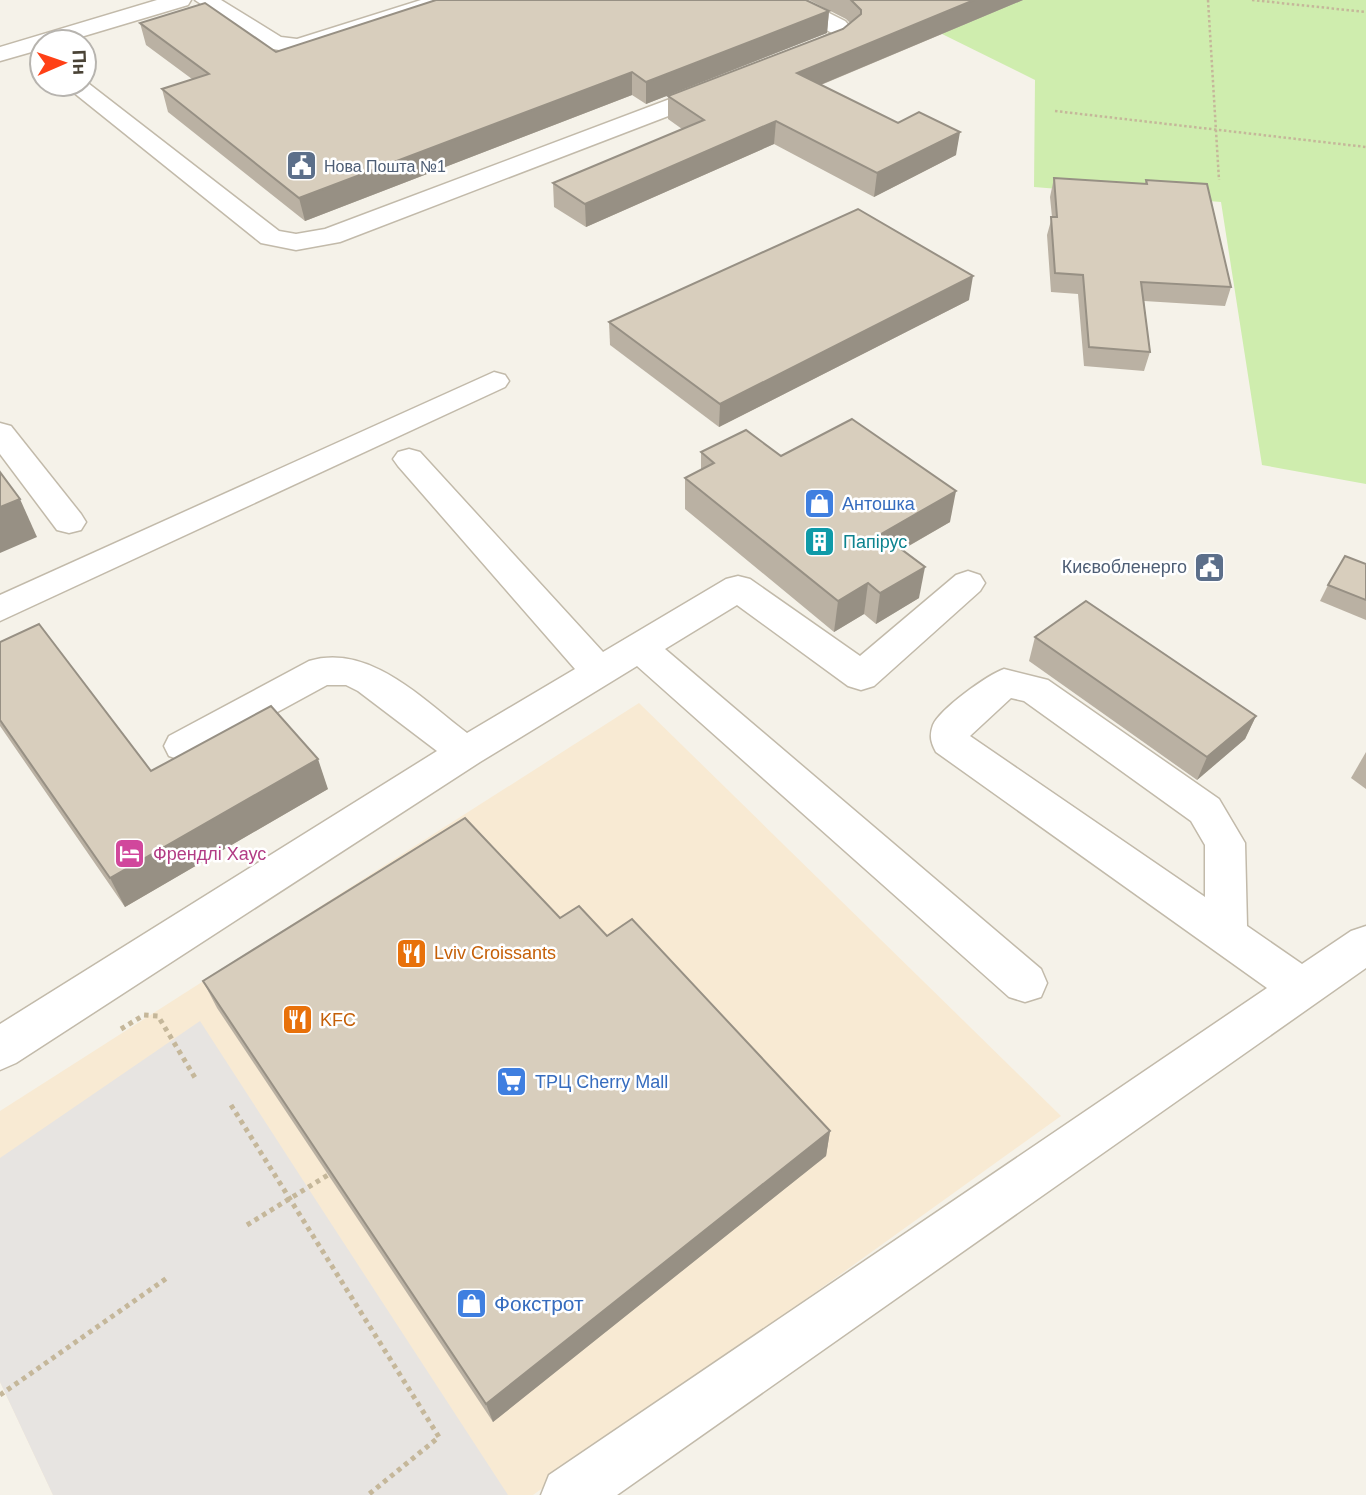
<svg xmlns="http://www.w3.org/2000/svg" width="1366" height="1495" viewBox="0 0 1366 1495" font-family="Helvetica,sans-serif">
	<style>
		.commercial { fill: #f8ead3 }
		.green { fill: #cfedae }
		.parking { fill: #e7e4e1 }
		.lines { fill: none; stroke-linecap: round; stroke-linejoin: round }
		.minor-casing { stroke: #c2baaa; stroke-width: 3 }
		.path-far1 { stroke: #c5b79a; stroke-width: 2.5; stroke-dasharray: 2.5 2.5; stroke-linecap: butt }
		.path { stroke: #c5b79a; stroke-width: 5; stroke-dasharray: 4.5 4.5; stroke-linecap: butt }
		.minor { fill: #fff; fill-rule: evenodd }
		.wall { fill: #bab1a3 }
		.shaded-wall { fill: #979084 }
		.building { fill: #d8cebd; stroke: #979084; stroke-width: 2 }
		.labels { text-anchor: middle; dominant-baseline: central; stroke-width: 5; stroke-linejoin: round; paint-order: stroke }
		.far-service-label { font-size: 16px; fill: #4e5e75; stroke: #fff; text-anchor: start }
		.shop-label { font-size: 18px; fill: #366cbe; stroke: #fff; text-anchor: start }
		.culture-label { font-size: 18px; fill: #0d838f; stroke: #fff; text-anchor: start }
		.service-label { font-size: 18px; fill: #4e5e75; stroke: #fff; text-anchor: end }
		.hotel-label { font-size: 18px; fill: #b23c85; stroke: #fff; text-anchor: start }
		.food-label { font-size: 18px; fill: #c56008; stroke: #fff; text-anchor: start }
		.near-shop-label { font-size: 21px; fill: #366cbe; stroke: #fff; text-anchor: start }
	</style>
	<rect width="100%" height="100%" fill="#f5f2e9"/>
	<!-- commercial -->
	<polygon class="commercial" points="639,703 1061,1116 533,1495 53,1495 0,1382 0,1111"/>
	<!-- green -->
	<polygon class="green" points="1022,0 1366,0 1366,484 1262,465 1221,202 1034,187 1035,80 940,33"/>
	<!-- parking -->
	<polygon class="parking" points="200,1021 308,1188 508,1495 53,1495 0,1382 0,1158"/>
	<g class="lines">
		<defs>
			<g id="minor">
				<polygon points="157,0 191,0 188,5 64,42 42,42 42,49 0,61 0,47"/>
				<polygon points="195,0 221,0 281,37 297,39 421,0 454,0 451,5 298,53 267,48"/>
				<path d="M775,0H803L845,21L857,34C846,50 814,64 796,60L793,55L796,50L832,33L778,5Z"/>
				<polygon points="84,80 279,231 296,234 325,229 707,85 723,85 727,90 723,95 340,242 296,250 261,243 63,84 84,84"/>
				<polygon points="494,372 505,375 509,381 505,387 0,621 0,595"/>
				<polygon points="0,423 11,426 81,514 86,522 81,530 69,533 57,530 0,454"/>
				<path d="M409,449L420,452L603,652L726,579L738,576L750,579L860,656L956,575L968,571L980,575L985,583L980,591L874,686L861,690L848,686L737,605L665,649L1041,969L1047,983L1041,997L1025,1002L1009,997L637,666L480,762L16,1063L0,1070V1024L437,751L358,691L346,685H327L197,756L183,761L169,756L164,746L169,736L309,661C370,643 423,700 467,733L575,669L398,466L393,459L398,452Z"/>
				<path d="M1004,669L1048,680L1219,799L1245,843L1247,926L1302,964L1351,931L1366,926V968L617,1495H541L549,1475L1267,988L936,752C931,743 929,736 933,725C940,709 987,675 1004,669ZM1011,698L1024,701L1191,821L1205,845V897L970,736Z"/>
			</g>
		</defs>
		<!-- minor casing -->
		<use href="#minor" class="minor-casing"/>
		<!-- path-far1 -->
		<g class="path-far1">
			<polyline points="1208,0 1219,180"/>
			<polyline points="1252,0 1366,12"/>
			<polyline points="1055,111 1366,147"/>
		</g>
		<!-- path -->
		<g class="path">
			<polyline points="121,1029 144,1015 158,1016 197,1081"/>
			<polyline points="231,1105 439,1437 368,1495"/>
			<polyline points="247,1225 328,1175"/>
			<polyline points="0,1395 167,1278"/>
		</g>
		<!-- minor -->
		<use href="#minor" class="minor"/>
	</g>
	<!-- wall -->
	<g class="wall">
		<polygon points="809,0 1023,0 821,85 956,155 874,197 774,144 586,227 554,207 553,183 682,129 668,119 668,96 843,29 850,23 846,19"/>
		<polygon points="829,11 827,33 646,104 632,95 305,221 168,112 162,89 192,79 146,45 140,23 276,52"/>
		<polygon points="1054,178 1145,184 1146,180 1231,287 1225,306 1144,301 1150,352 1144,371 1084,366 1078,294 1051,292 1047,235 1052,217 1050,197"/>
		<polygon points="969,300 719,427 610,345 609,322"/>
		<polygon points="701,452 781,456 950,522 902,550 919,598 876,624 864,614 834,632 685,509 685,478 701,470"/>
		<polygon points="1366,564 1366,620 1320,601 1328,585"/>
		<polygon points="1035,637 1256,716 1245,739 1197,780 1029,661"/>
		<polygon points="0,642 151,771 328,789 125,907 0,726"/>
		<polygon points="1366,752 1366,789 1351,778"/>
		<polygon points="560,918 607,936 830,1131 826,1156 493,1422 217,1008 203,981"/>
	</g>
	<!-- shaded-wall -->
	<g class="shaded-wall">
		<polygon points="974,0 1023,0 796,95 797,73"/>
		<polygon points="829,11 827,33 646,104 646,82"/>
		<polygon points="632,72 632,95 305,221 299,198"/>
		<polygon points="776,121 774,144 586,227 585,204"/>
		<polygon points="960,132 956,155 874,197 877,173"/>
		<polygon points="973,276 969,300 719,427 720,404"/>
		<polygon points="956,491 950,522 877,564 881,534"/>
		<polygon points="20,499 37,537 0,553 0,507"/>
		<polygon points="925,567 919,598 876,624 880,593"/>
		<polygon points="868,583 864,614 834,632 838,601"/>
		<polygon points="1256,716 1245,739 1197,780 1207,757"/>
		<polygon points="318,759 328,789 125,907 110,878"/>
		<polygon points="830,1131 826,1156 493,1422 486,1404"/>
	</g>
	<!-- building -->
	<g class="building">
		<polygon points="436,0 806,0 829,11 646,82 632,72 299,198 162,89 209,74 140,23 205,3 276,52"/>
		<polygon points="851,0 974,0 797,73 898,123 919,112 960,132 877,173 776,121 585,204 553,183 704,120 668,96 843,29 861,14 861,10"/>
		<polygon points="1054,178 1147,184 1146,180 1207,184 1231,287 1141,282 1150,352 1089,347 1083,275 1055,273 1051,217 1057,217"/>
		<polygon points="858,209 973,276 720,404 609,322"/>
		<polygon points="852,419 956,491 881,534 925,567 880,593 868,583 838,601 685,478 714,463 701,452 746,430 781,456"/>
		<polygon points="0,472 20,499 0,507"/>
		<polygon points="1345,556 1366,564 1366,600 1328,585"/>
		<polygon points="1086,601 1256,716 1207,757 1035,637"/>
		<polygon points="39,624 151,771 271,706 318,759 110,878 0,720 0,642"/>
		<polygon points="465,818 560,918 579,906 607,936 632,919 830,1131 486,1404 203,981"/>
	</g>
	<!-- icons -->
	<defs>
		<symbol id="civic-square" viewBox="-11 -11 22 22"><rect x="-9" y="-9" width="18" height="18" rx="4" fill="#5c6f8a" stroke="#fff"/><path d="M-.6-6.5H3V-4.5H.6V-3L4-1V1h2V6H-6V1h2V-1L-.6-3ZM-1.2 2.5V6h2.4V2.5Z" fill="#fff"/></symbol>
		<symbol id="shop-square" viewBox="-11 -11 22 22"><rect x="-9" y="-9" width="18" height="18" rx="4" fill="#3f7fe0" stroke="#fff"/><path d="M-5-2.5h2.3a2.7 3.5 0 0 1 5.4 0H5L5.5 6h-11ZM-1.5-2.5h3a1.5 2.3 0 0 0-3 0Z" fill="#fff"/></symbol>
		<symbol id="building-square" viewBox="-11 -11 22 22"><rect x="-9" y="-9" width="18" height="18" rx="4" fill="#0f9aa8" stroke="#fff"/><path d="M-4-6H4V6H1V3H-1V6H-4ZM-2.5-4.3h1.7v1.8h-1.7ZM.8-4.3h1.7v1.8H.8ZM-2.5-1h1.7V.8h-1.7ZM.8-1h1.7V.8H.8Z" fill="#fff"/></symbol>
		<symbol id="hotel-square" viewBox="-11 -11 22 22"><rect x="-9" y="-9" width="18" height="18" rx="4" fill="#d1479c" stroke="#fff"/><path d="M-6-4.5h1.5V1H6V5H4.5V3h-9V5H-6ZM-4 0a1.8 1.8 0 1 1 3.6 0ZM.5 0V-2.5h3Q6-2.5 6 0Z" fill="#fff"/></symbol>
		<symbol id="restaurant-square" viewBox="-11 -11 22 22"><rect x="-9" y="-9" width="18" height="18" rx="4" fill="#e8710a" stroke="#fff"/><path d="M-5-6h1v4h1v-4h1v4h1v-4h1v5L-1.5 .5V6h-2V.5L-5-1ZM5-6V6H3V1.5H1.5Q1.5-4 5-6Z" fill="#fff"/></symbol>
		<symbol id="supermarket-square" viewBox="-11 -11 22 22"><rect x="-9" y="-9" width="18" height="18" rx="4" fill="#3f7fe0" stroke="#fff"/><path d="M-6-5.5h2.5l.6 2H6L4.5 2H-2.5L-4.4-4H-6ZM-1.5 3.2a1.3 1.3 0 1 0 .1 0ZM3 3.2a1.3 1.3 0 1 0 .1 0Z" fill="#fff"/></symbol>
	</defs>
	<g fill-rule="evenodd">
		<use href="#civic-square" x="284" y="148" width="35" height="35"/>
		<use href="#shop-square" x="802" y="486" width="35" height="35"/>
		<use href="#building-square" x="802" y="524" width="35" height="35"/>
		<use href="#civic-square" x="1192" y="550" width="35" height="35"/>
		<use href="#hotel-square" x="112" y="836" width="35" height="35"/>
		<use href="#restaurant-square" x="394" y="936" width="35" height="35"/>
		<use href="#restaurant-square" x="280" y="1002" width="35" height="35"/>
		<use href="#supermarket-square" x="494" y="1064" width="35" height="35"/>
		<use href="#shop-square" x="454" y="1286" width="35" height="35"/>
	</g>
	<g class="labels">
		<!-- far-service labels -->
		<g class="far-service-label">
			<text x="324" y="166">Нова Пошта №1</text>
		</g>
		<!-- shop labels -->
		<g class="shop-label">
			<text x="842" y="504">Антошка</text>
			<text x="535" y="1082">ТРЦ Cherry Mall</text>
		</g>
		<!-- culture labels -->
		<g class="culture-label">
			<text x="843" y="542">Папірус</text>
		</g>
		<!-- service labels -->
		<g class="service-label">
			<text x="1187" y="567">Києвобленерго</text>
		</g>
		<!-- hotel labels -->
		<g class="hotel-label">
			<text x="153" y="854">Френдлі Хаус</text>
		</g>
		<!-- food labels -->
		<g class="food-label">
			<text x="434" y="953">Lviv Croissants</text>
			<text x="320" y="1020">KFC</text>
		</g>
		<!-- near-shop labels -->
		<g class="near-shop-label">
			<text x="494" y="1303">Фокстрот</text>
		</g>
	</g>
	<!-- north arrow -->
	<g transform="translate(63 63) rotate(88)"><circle r="33" fill="#ffffff" stroke="#b7b4af" stroke-width="2"/>
	<path d="M0-5L12 26L0 18L-12 26Z" fill="#ff4016"/>
	<text y="-10" font-size="19" font-weight="bold" text-anchor="middle" fill="#4a4336">Пн</text>
	</g>
</svg>
